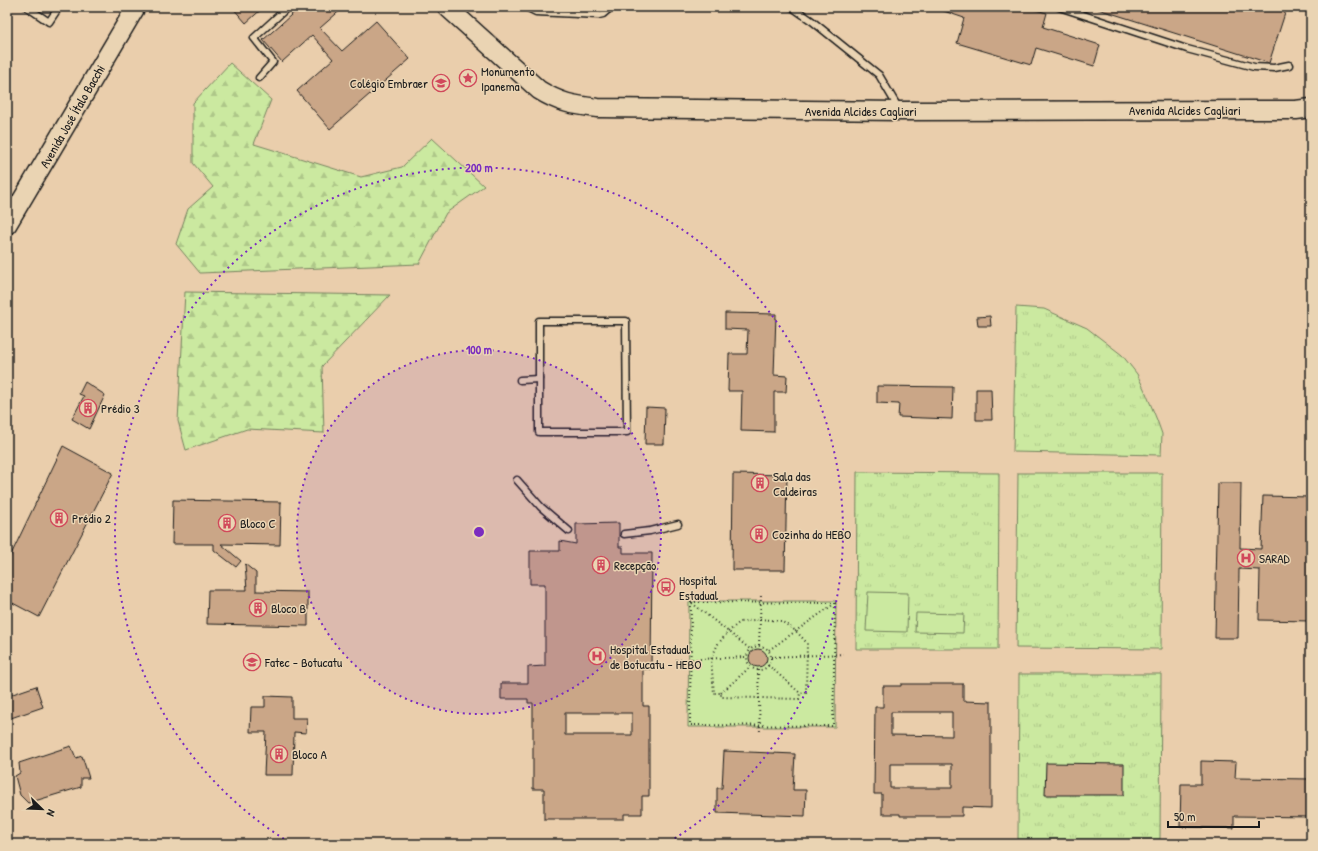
<svg xmlns="http://www.w3.org/2000/svg" width="1318" height="851" viewBox="0 0 1318 851" font-family="'Patrick Hand',sans-serif">
	<style>
		.grass { fill: url(#grass-tufts); stroke: #74825e }
		.forest { fill: url(#forest-firs); stroke: #74825e }
		.park { fill: #cbe9a0; stroke: #74825e }
		.building { fill: #caa687; stroke: #1c1c1c; fill-rule: evenodd }
		.lines { fill: none; stroke-linecap: round; stroke-linejoin: round }
		.lane-casing { stroke: #1c1c1c; stroke-width: 9 }
		.secondary-casing { stroke: #1c1c1c; stroke-width: 21 }
		.path { stroke: #1c1c1c; stroke-width: 2; stroke-dasharray: 1 3; stroke-linecap: butt }
		.lane { stroke: #ead4b3; stroke-width: 6 }
		.secondary { stroke: #ead4b3; stroke-width: 18 }
		.ring { fill: none; stroke: #7b2cbf; stroke-width: 2; stroke-dasharray: 2 4 }
		.labels { text-anchor: middle; dominant-baseline: central; stroke-width: 3; stroke-linejoin: round; paint-order: stroke }
		.poi-label { font-size: 13px; fill: #1c1c1c; stroke: #ead4b3; text-anchor: start }
		.street-label { font-size: 13px; fill: #1c1c1c; stroke: #ead4b3 }
		.centre { fill: #7b2cbf; stroke: #ead4b3; stroke-width: 2 }
		.ring-label { font-size: 12px; text-anchor: middle; font-weight: bold; fill: #7b2cbf; stroke: #ead4b3; stroke-width: 3; stroke-linejoin: round; paint-order: stroke }
	</style>
	<defs>
		<pattern id="grass-tufts" width="24" height="20" patternUnits="userSpaceOnUse"><rect width="24" height="20" fill="#cbe9a0"/><path d="M3 7l-1-3M5 7V3M7 7l1-3M15 17l-1-3M17 17v-4M19 17l1-3" fill="none" stroke="#aec789"/></pattern>
		<pattern id="forest-firs" width="22" height="20" patternUnits="userSpaceOnUse"><rect width="22" height="20" fill="#cbe9a0"/><path d="M5 1l3.5 6h-7zM16 11l3.5 6h-7z" fill="#aec789"/></pattern>
	</defs>
	<rect width="100%" height="100%" fill="#eaceac"/>
	<filter id="ink" filterUnits="userSpaceOnUse"><feTurbulence type="fractalNoise" baseFrequency=".025" numOctaves="2"/><feDisplacementMap in="SourceGraphic" scale="8" xChannelSelector="R" yChannelSelector="G"/><feConvolveMatrix kernelMatrix="1 2 1 2 8 2 1 2 1" color-interpolation-filters="sRGB"/></filter>
	<g filter="url(#ink)">
		<!-- grass -->
		<g class="grass">
			<polygon points="1016,307 1044,309 1087,328 1122,355 1137,374 1146,393 1157,420 1162,434 1161,455 1013,452"/>
			<polygon points="857,472 999,473 998,649 856,649"/>
			<polygon points="1018,473 1162,473 1161,649 1016,648"/>
			<polygon points="1019,674 1161,674 1160,839 1018,839"/>
		</g>
		<!-- forest -->
		<g class="forest">
			<polygon points="230,63 271,100 254,144 361,177 402,167 432,138 484,186 446,213 419,264 200,273 176,244 188,209 213,187 193,163 193,103"/>
			<polygon points="185,292 390,295 322,366 324,433 247,429 186,450 178,421"/>
		</g>
		<!-- park -->
		<g class="park">
			<polygon points="868,592 908,593 907,632 866,631"/>
			<polygon points="689,601 836,601 835,727 688,727"/>
			<polygon points="916,613 964,614 963,633 915,632"/>
		</g>
		<!-- building -->
		<g class="building">
			<polygon points="232,7 264,7 246,23"/>
			<polygon points="300,7 344,7 320,28 342,51 376,21 410,59 330,129 297,91 333,59 312,35 282,62 263,40"/>
			<polygon points="938,7 1025,7 1047,13 1043,27 1100,45 1094,66 1036,48 1031,65 957,43 964,18 938,9"/>
			<polygon points="1098,7 1287,7 1269,63 1098,9"/>
			<polygon points="725,313 776,314 774,375 787,376 786,392 774,392 774,432 741,431 742,391 728,391 729,354 747,354 748,330 725,329"/>
			<polygon points="990,316 991,326 978,326 977,317"/>
			<polygon points="85,382 105,395 89,429 72,419 84,396 79,394"/>
			<polygon points="877,386 953,387 952,419 898,417 899,404 877,403"/>
			<polygon points="976,389 991,389 992,420 976,420"/>
			<polygon points="646,407 665,408 664,444 645,444"/>
			<polygon points="63,446 113,473 39,617 7,600 7,563"/>
			<polygon points="733,474 787,475 785,570 732,570"/>
			<polygon points="1218,483 1241,483 1240,548 1261,549 1263,496 1311,497 1311,621 1259,620 1260,570 1239,569 1238,638 1215,638"/>
			<polygon points="173,500 281,502 280,545 221,544 241,561 236,567 214,550 214,544 172,544"/>
			<path d="M619,523V547H623V553H652L651,669H643V706H649V796H642V814H624V819H544V789H533V703H528V699H501V683H528V667L545,666V584H530V551H560V541L576,544V524ZM565,713H632V735H565Z"/>
			<polygon points="245,564 256,573 256,591 308,592 308,626 207,624 208,590 247,590"/>
			<circle cx="758" cy="658" r="9"/>
			<path d="M901,684H963V701L991,702V808L962,807V816H900V814H882V794H874L875,707H883V686H901ZM891,712H952V736L891,735ZM890,764H952V788H890Z"/>
			<polygon points="36,686 43,707 11,718 7,708 7,696"/>
			<polygon points="265,696 292,697 292,718 307,718 306,733 294,732 293,775 264,775 266,732 250,732 251,707 265,707"/>
			<polygon points="71,746 76,758 82,756 89,778 81,778 81,787 28,803 20,795 15,776 20,773 19,763"/>
			<polygon points="724,751 795,754 793,790 806,790 805,816 717,813 717,788 722,788"/>
			<polygon points="1201,761 1236,762 1235,778 1311,779 1311,817 1234,816 1234,828 1180,827 1181,784 1201,784"/>
			<polygon points="1046,763 1124,764 1124,795 1045,795"/>
		</g>
		<g class="lines">
			<defs>
				<g id="lane">
					<polyline points="27,7 49,22 59,7"/>
					<polyline points="526,7 536,12 599,15 603,14 610,8"/>
					<polyline points="792,7 812,21 879,75 899,109"/>
					<polyline points="1059,7 1187,49 1254,67 1274,68 1289,65"/>
					<polyline points="259,78 273,62 254,38 288,7"/>
					<polygon points="539,321 626,321 627,432 539,432"/>
					<polyline points="520,380 539,379"/>
					<polyline points="517,480 541,507 569,531"/>
					<polyline points="624,534 650,531 678,524"/>
				</g>
				<g id="secondary">
					<path d="M447,7L539,90C560,103 573,105 598,108L900,111L1255,110H1296L1311,108"/>
					<polyline points="7,225 136,7"/>
				</g>
			</defs>
			<!-- lane casing -->
			<use href="#lane" class="lane-casing"/>
			<!-- secondary casing -->
			<use href="#secondary" class="secondary-casing"/>
			<!-- path -->
			<g class="path">
				<polygon points="691,602 835,603 833,726 690,725"/>
				<polyline points="692,603 750,649"/>
				<polygon points="760,619 781,621 796,631 807,643 806,692 800,693 799,699 721,697 721,693 714,693 711,659 718,644 728,632 740,622"/>
				<polyline points="759,645 761,595"/>
				<circle cx="759" cy="658" r="12"/>
				<polyline points="769,650 834,604"/>
				<polyline points="771,657 843,654"/>
				<polyline points="676,660 746,657"/>
				<polyline points="768,665 800,693"/>
				<polyline points="758,670 760,733"/>
				<polyline points="721,693 750,667"/>
			</g>
			<!-- lane -->
			<use href="#lane" class="lane"/>
			<!-- secondary -->
			<use href="#secondary" class="secondary"/>
		</g>
	</g>
	<!-- distance rings -->
	<circle cx="479" cy="532" r="182" fill="#7b2cbf" fill-opacity=".12"/>
	<g class="ring">
		<circle cx="479" cy="532" r="182"/>
		<path d="M289 842A364 364 0 1 1 669 842"/>
	</g>
	<!-- icons -->
	<defs>
		<symbol id="sight-ring" viewBox="-11 -11 22 22"><circle r="9.5" fill="#ead4b3" stroke="#d1495b" stroke-width="1.5"/><path d="M0-6L1.8-2.2L6-1.7L2.9 1.2L3.7 5.4L0 3.3L-3.7 5.4L-2.9 1.2L-6-1.7L-1.8-2.2Z" fill="#d1495b"/></symbol>
		<symbol id="school-ring" viewBox="-11 -11 22 22"><circle r="9.5" fill="#ead4b3" stroke="#d1495b" stroke-width="1.5"/><path d="M0-5L7-2L0 1L-7-2ZM-4 1L0 2.5L4 1V4Q0 6-4 4Z" fill="#d1495b"/></symbol>
		<symbol id="building-ring" viewBox="-11 -11 22 22"><circle r="9.5" fill="#ead4b3" stroke="#d1495b" stroke-width="1.5"/><path d="M-4-6H4V6H1V3H-1V6H-4ZM-2.5-4.3h1.7v1.8h-1.7ZM.8-4.3h1.7v1.8H.8ZM-2.5-1h1.7V.8h-1.7ZM.8-1h1.7V.8H.8Z" fill="#d1495b"/></symbol>
		<symbol id="hospital-ring" viewBox="-11 -11 22 22"><circle r="9.5" fill="#ead4b3" stroke="#d1495b" stroke-width="1.5"/><path d="M-5-5h3v3.5h4V-5h3V5h-3V1.5h-4V5h-3Z" fill="#d1495b"/></symbol>
		<symbol id="bus-ring" viewBox="-11 -11 22 22"><circle r="9.5" fill="#ead4b3" stroke="#d1495b" stroke-width="1.5"/><path d="M-5-6H5V4H4V6H2V4H-2V6H-4V4H-5ZM-3.5-4V0h7V-4ZM-3.5 1.2v1.5H-2V1.2ZM2 1.2v1.5H3.5V1.2Z" fill="#d1495b"/></symbol>
		<symbol id="university-ring" viewBox="-11 -11 22 22"><circle r="9.5" fill="#ead4b3" stroke="#d1495b" stroke-width="1.5"/><path d="M0-5L7-2L0 1L-7-2ZM-4 1L0 2.5L4 1V4Q0 6-4 4Z" fill="#d1495b"/></symbol>
	</defs>
	<g fill-rule="evenodd">
		<use href="#sight-ring" x="458" y="68" width="20" height="20"/>
		<use href="#school-ring" x="431" y="73" width="20" height="20"/>
		<use href="#building-ring" x="78" y="398" width="20" height="20"/>
		<use href="#building-ring" x="750" y="473" width="20" height="20"/>
		<use href="#building-ring" x="49" y="508" width="20" height="20"/>
		<use href="#building-ring" x="217" y="513" width="20" height="20"/>
		<use href="#building-ring" x="749" y="524" width="20" height="20"/>
		<use href="#hospital-ring" x="1236" y="548" width="20" height="20"/>
		<use href="#building-ring" x="591" y="555" width="20" height="20"/>
		<use href="#bus-ring" x="656" y="577" width="20" height="20"/>
		<use href="#building-ring" x="248" y="598" width="20" height="20"/>
		<use href="#hospital-ring" x="587" y="646" width="20" height="20"/>
		<use href="#university-ring" x="242" y="652" width="20" height="20"/>
		<use href="#building-ring" x="269" y="744" width="20" height="20"/>
	</g>
	<g class="labels">
		<!-- poi labels -->
		<g class="poi-label">
			<text x="481" y="71">Monumento<tspan x="481" dy="15">Ipanema</tspan></text>
			<text x="428" y="83" text-anchor="end">Colégio Embraer</text>
			<text x="101" y="408">Prédio 3</text>
			<text x="773" y="476">Sala das<tspan x="773" dy="15">Caldeiras</tspan></text>
			<text x="72" y="518">Prédio 2</text>
			<text x="240" y="523">Bloco C</text>
			<text x="772" y="534">Cozinha do HEBO</text>
			<text x="1259" y="558">SARAD</text>
			<text x="614" y="565">Recepção</text>
			<text x="679" y="580">Hospital<tspan x="679" dy="15">Estadual</tspan></text>
			<text x="271" y="608">Bloco B</text>
			<text x="610" y="649">Hospital Estadual<tspan x="610" dy="15">de Botucatu - HEBO</tspan></text>
			<text x="265" y="662">Fatec - Botucatu</text>
			<text x="292" y="754">Bloco A</text>
		</g>
		<!-- street labels -->
		<g class="street-label">
			<text x="1185" y="110">Avenida Alcides Cagliari</text>
			<text x="861" y="111">Avenida Alcides Cagliari</text>
			<text transform="translate(72 116) rotate(-60)">Avenida José Ítalo Bacchi</text>
		</g>
	</g>
	<circle cx="479" cy="532" r="6" class="centre"/>
	<g class="ring-label">
		<text x="479" y="172">200 m</text>
		<text x="479" y="354">100 m</text>
	</g>
	<!-- margin -->
	<rect width="1318" height="851" fill="none" stroke="#ead4b3" stroke-width="24"/>
	<rect x="12" y="12" width="1294" height="827" fill="none" stroke="#1c1c1c" stroke-width="1.5" filter="url(#ink)"/>
	<!-- north arrow -->
	<g transform="translate(42 809) rotate(113)" stroke="#ead4b3" stroke-width="3" paint-order="stroke">
	<path d="M0-3L7 15L0 10L-7 15Z" fill="#1c1c1c"/>
	<text y="-6" font-size="11" font-weight="bold" text-anchor="middle" fill="#1c1c1c">N</text>
	</g>
	<!-- scale -->
	<path d="M1168 821v6h91v-6" fill="none" stroke="#1c1c1c" stroke-width="2"/>
	<text x="1174" y="821" font-size="12" fill="#1c1c1c" stroke="#ead4b3" stroke-width="3" paint-order="stroke">50 m</text>
</svg>
